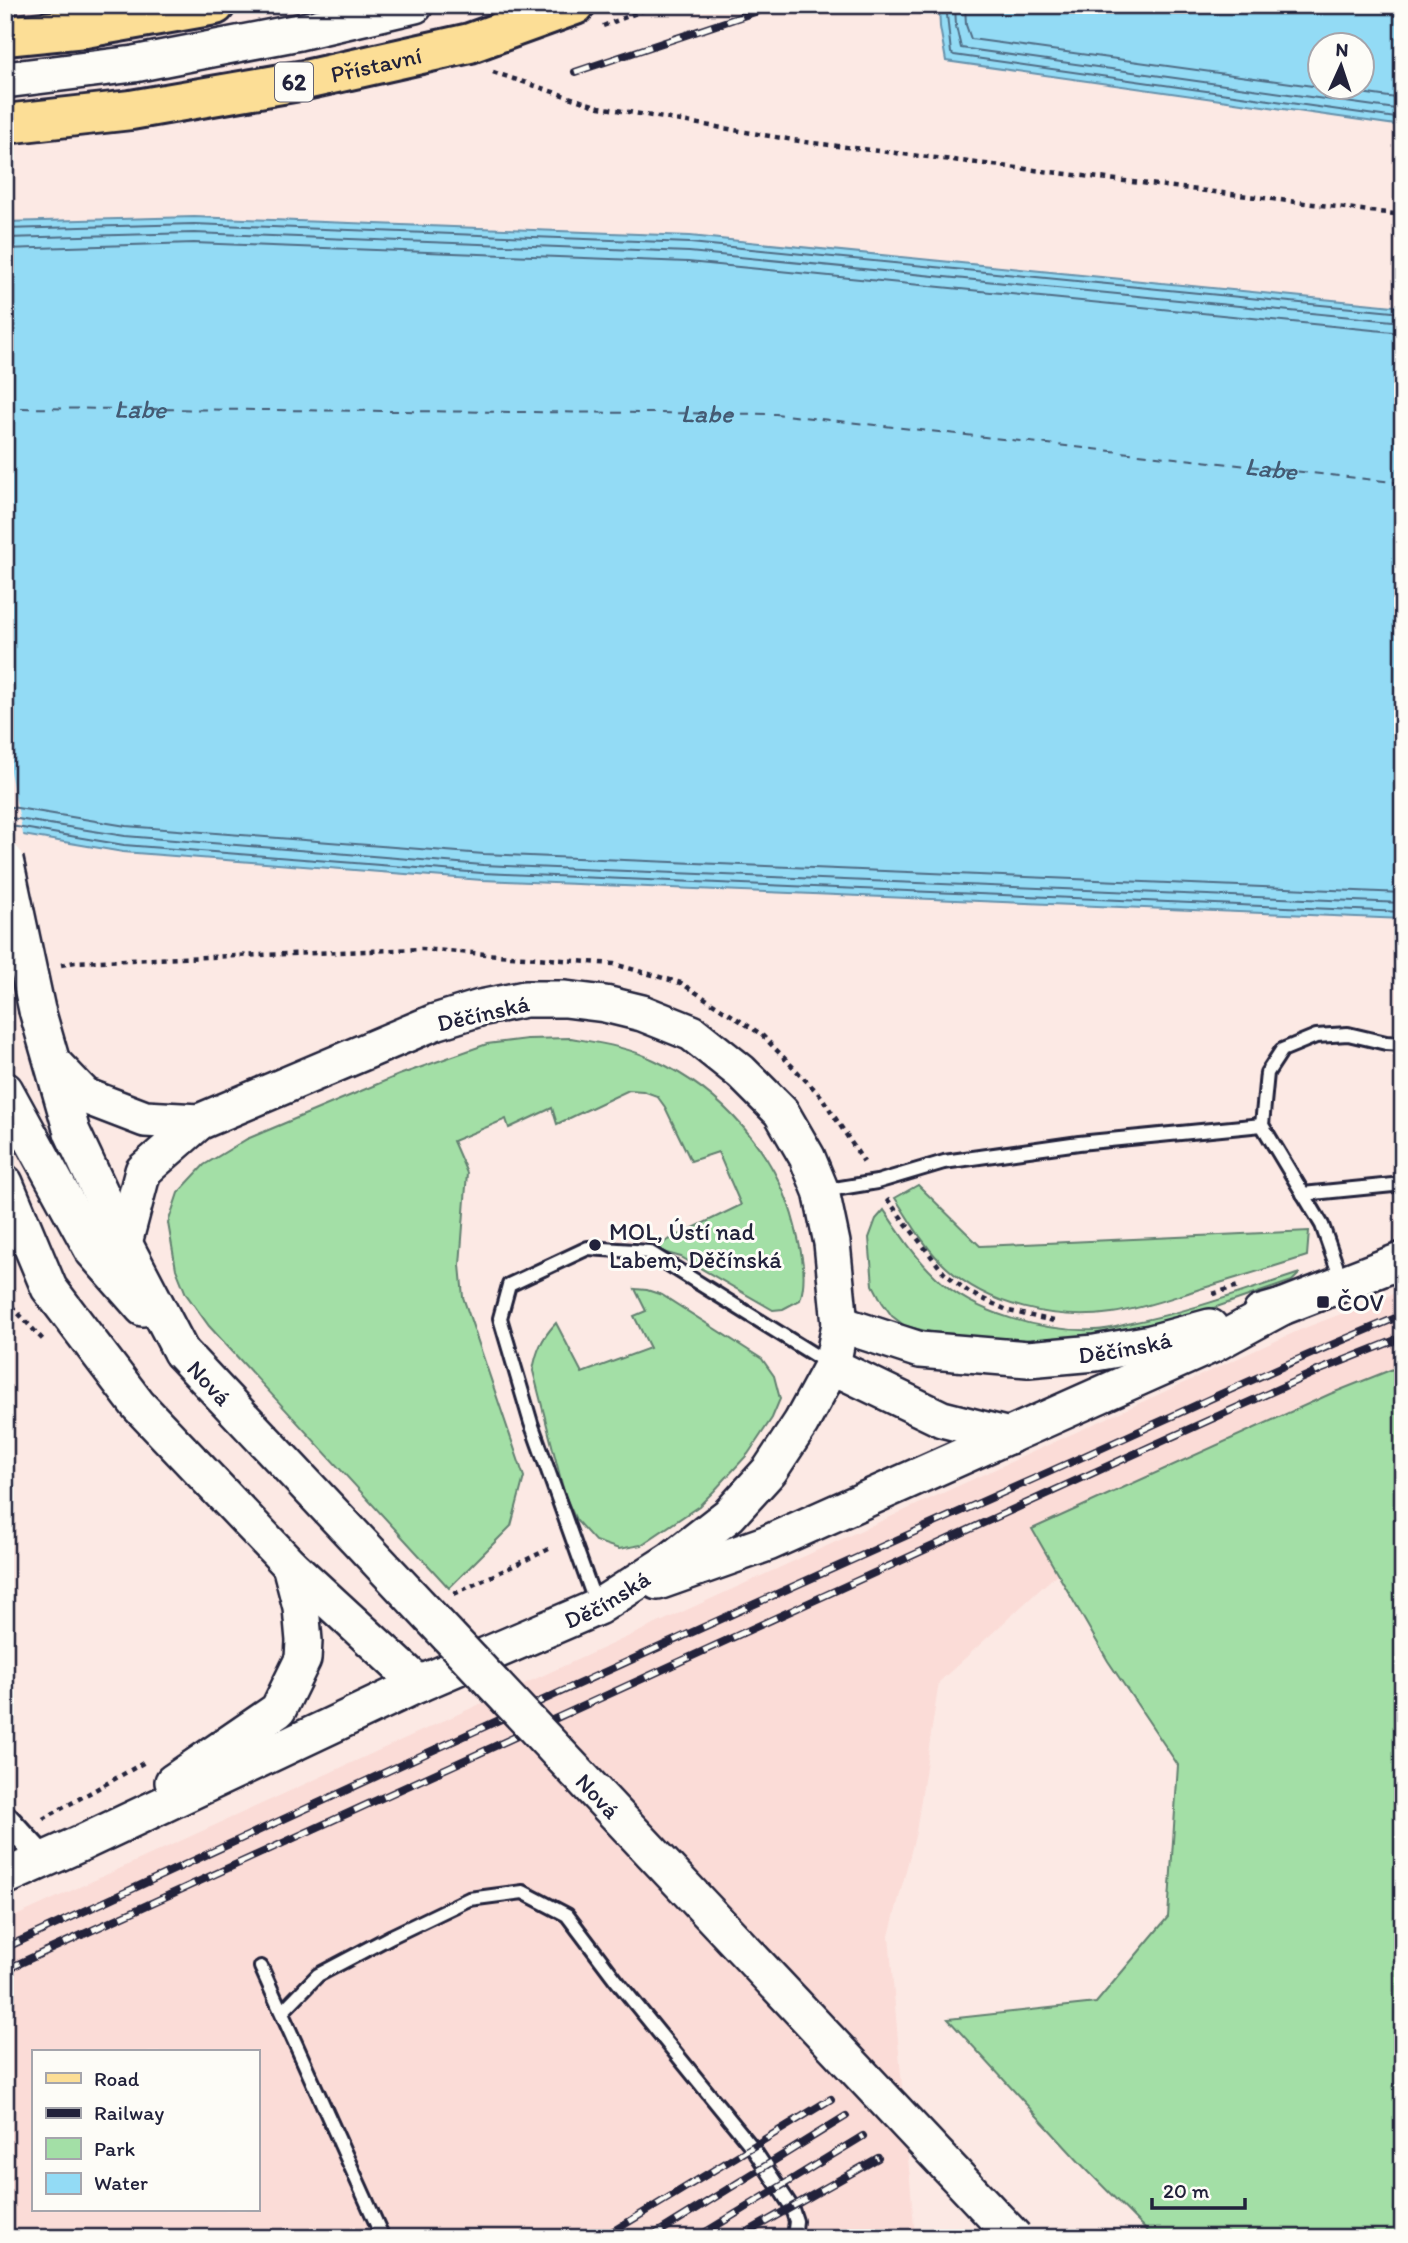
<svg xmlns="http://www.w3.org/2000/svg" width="1408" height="2243" viewBox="0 0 1408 2243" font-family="Itim,sans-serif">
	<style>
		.built { fill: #fbdcd7; fill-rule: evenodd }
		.green { fill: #a3dfa6; stroke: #628070; stroke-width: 2 }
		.water { fill: #93dbf5; stroke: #6691ab; stroke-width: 2; fill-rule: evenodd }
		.pier { fill: #fce9e4 }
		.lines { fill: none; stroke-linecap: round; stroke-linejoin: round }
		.shore { stroke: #4f6c85; stroke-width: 2 }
		.ferry { stroke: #445a73; stroke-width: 2; stroke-dasharray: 9 7; stroke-linecap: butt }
		.lane-casing { stroke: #22223b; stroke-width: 18 }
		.street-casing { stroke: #22223b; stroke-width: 30 }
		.secondary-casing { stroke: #22223b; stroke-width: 40 }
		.primary-casing { stroke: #22223b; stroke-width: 44 }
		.path { stroke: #22223b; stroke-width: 4.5; stroke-dasharray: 5 5; stroke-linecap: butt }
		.lane { stroke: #fdfcf7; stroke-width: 12 }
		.street { stroke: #fdfcf7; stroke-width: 24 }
		.secondary { stroke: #fdfcf7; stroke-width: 35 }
		.primary { stroke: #fcde96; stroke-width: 38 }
		.rail-casing { stroke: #22223b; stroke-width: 8 }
		.rail { stroke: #fdfcf7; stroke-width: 5; stroke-dasharray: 16; stroke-linecap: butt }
		.secondary-bridge-casing { stroke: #22223b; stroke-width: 40; stroke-linecap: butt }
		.secondary-bridge { stroke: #fdfcf7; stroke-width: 35 }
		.poi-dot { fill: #22223b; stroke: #fdfcf7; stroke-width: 2.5 }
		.labels { text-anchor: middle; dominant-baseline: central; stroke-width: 6; stroke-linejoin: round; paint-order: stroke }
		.shield { fill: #fdfcf7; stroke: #646373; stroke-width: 2 }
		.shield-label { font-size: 23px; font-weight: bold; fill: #22223b }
		.street-label { font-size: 24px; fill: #22223b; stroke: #fdfcf7 }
		.poi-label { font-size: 24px; fill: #22223b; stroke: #fdfcf7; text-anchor: start }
		.water-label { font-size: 26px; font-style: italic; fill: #445a73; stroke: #fdfcf7 }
	</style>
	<rect width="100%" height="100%" fill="#fce9e4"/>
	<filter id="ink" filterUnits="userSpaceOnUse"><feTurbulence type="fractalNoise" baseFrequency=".0143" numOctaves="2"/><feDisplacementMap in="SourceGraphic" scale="14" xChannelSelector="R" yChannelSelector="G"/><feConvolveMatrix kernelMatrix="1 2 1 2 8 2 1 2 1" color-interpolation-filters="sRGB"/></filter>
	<g filter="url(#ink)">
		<!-- built -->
		<path class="built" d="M1403,1290V1365L1330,1394L1032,1529L1058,1573L939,1682L916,1832L889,1936L915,2238H5V1921L1302,1329ZM33,2052H257V2210H33Z"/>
		<!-- green -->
		<g class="green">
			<path d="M571,1038C599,1043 628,1047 654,1060C722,1091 777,1153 795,1226C801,1250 808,1276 800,1300L783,1309L773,1310L681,1257L659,1251L658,1246L662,1243L741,1205L718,1152L691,1161L665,1107L657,1096L643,1091L629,1090L557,1124L552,1108L509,1128L506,1119L453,1141L467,1173L460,1265L463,1297L524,1477L511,1526L449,1588L209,1326L186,1294L176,1269L168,1223L178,1193L204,1165L247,1139L399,1075L487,1044L527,1039Z"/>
			<path d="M918,1185L980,1246L1309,1231L1307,1256C1270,1268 1232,1279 1194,1291C1168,1299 1140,1309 1112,1313C1056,1321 988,1306 946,1267C925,1248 910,1221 895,1198Z"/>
			<path d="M884,1210C900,1234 915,1257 936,1277C974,1314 1043,1332 1095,1330C1107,1330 1120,1326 1131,1323C1189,1312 1244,1291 1300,1273L1292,1281L1167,1324L1074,1344L972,1342L905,1326L892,1316L882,1302L873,1285L869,1238L876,1219Z"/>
			<path d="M635,1289L647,1290L662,1295L762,1359L774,1376L780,1399L772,1418L748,1454L714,1491L699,1506L641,1545L619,1549L595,1541L576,1520L565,1496L533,1371C536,1351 542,1338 556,1323L582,1373L650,1348L634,1316L646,1311Z"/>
			<polygon points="1403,1365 1403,2238 1154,2238 1081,2164 948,2019 1096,2003 1168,1917 1178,1765 1108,1661 1032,1529 1330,1394"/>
		</g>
		<!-- water -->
		<g class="water">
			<path d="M939,5H1403V126L946,61L940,27ZM1320,46H1362V88H1320Z"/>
			<polygon points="194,217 690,236 1403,307 1403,919 482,880 123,852 5,832 5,222"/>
		</g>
		<!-- pier -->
		<polygon class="pier" points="5,748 24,839 5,836"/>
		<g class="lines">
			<!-- shore -->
			<g class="shore">
				<polyline points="946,5 951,53 954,55 1403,119"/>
				<polyline points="955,5 956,26 961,48 1403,110"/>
				<polyline points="965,5 966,25 971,39 1320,87"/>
				<polyline points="1326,88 1403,99"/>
				<polyline points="5,229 194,224 690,243 1403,313"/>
				<polyline points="5,238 194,233 689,252 1403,322"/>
				<polyline points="5,249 194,243 688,262 1403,333"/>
				<polyline points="5,806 126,826 484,854 1403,893"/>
				<polyline points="5,817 125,836 483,865 1403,903"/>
				<polyline points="5,825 124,845 482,873 1403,912"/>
			</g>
			<!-- ferry -->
			<path class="ferry" id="s1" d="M5,408L776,414L1403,483"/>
			<defs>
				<g id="lane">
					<polyline points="822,1191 877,1182 944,1162 1079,1143 1262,1125"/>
					<polyline points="1303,1194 1403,1184"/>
					<polyline points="1342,1282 1322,1225 1262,1125 1267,1073 1282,1050 1316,1036 1348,1034 1386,1043 1403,1044"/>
					<polyline points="596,1604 531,1423 500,1318 509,1285 588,1248 649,1252 829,1364"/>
					<polyline points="261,1967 383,2238"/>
					<polyline points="282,2012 318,1975 392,1936 469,1899 523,1892 567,1915 616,1980 752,2147 791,2206 796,2221 794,2238"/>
				</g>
				<polyline id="street" points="5,1818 43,1859"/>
				<g id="secondary">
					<polyline points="5,80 134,64 299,32 415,5"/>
					<polyline points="37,1010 72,1132 124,1243 181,1352"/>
					<polyline points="55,1065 85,1096 145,1119 199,1122"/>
					<polyline points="5,1090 93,1251 143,1308"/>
					<polyline points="5,1183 49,1288 138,1405 290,1565 419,1684"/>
					<polyline points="1261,1313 1282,1307 1403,1260"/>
					<path id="s2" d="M840,1324L920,1350L1028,1359L1095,1353L1151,1343L1210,1327"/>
					<polyline points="832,1366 942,1419 1009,1436"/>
					<polyline points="658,1582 768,1543 1212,1345 1282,1307"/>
					<polyline points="173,1782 278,1710 303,1659 304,1641 301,1607 290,1565"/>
					<path id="s3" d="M5,1877L84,1842L419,1684L598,1607L671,1560L729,1515L770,1470L801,1423L832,1366L840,1324L832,1243L821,1191L807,1157L781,1112L741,1072L692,1033L642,1013L605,1004L565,999H525L480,1008L435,1022L199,1122L143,1171L124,1243"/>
				</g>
				<g id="primary">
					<polyline points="5,36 85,28 215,5"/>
					<path id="s4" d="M5,124L131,110L305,80L470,43L575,5"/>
				</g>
			</defs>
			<!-- lane casing -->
			<use href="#lane" class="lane-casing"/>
			<!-- street casing -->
			<use href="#street" class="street-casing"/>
			<!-- secondary casing -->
			<use href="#secondary" class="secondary-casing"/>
			<!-- primary casing -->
			<use href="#primary" class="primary-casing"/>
			<!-- path -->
			<g class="path">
				<polyline points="603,26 657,5"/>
				<polyline points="493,72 599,107 805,142 1403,215"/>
				<polyline points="61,965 75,962 421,949 614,964 681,983 761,1034 821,1096 864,1162"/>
				<polyline points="887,1199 944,1273 970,1293 1009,1311 1054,1321"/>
				<polyline points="1213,1294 1241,1285"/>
				<polyline points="5,1299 45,1342"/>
				<polyline points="454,1594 553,1547"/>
				<polyline points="43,1819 145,1762"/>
			</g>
			<!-- lane -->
			<use href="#lane" class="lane"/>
			<!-- street -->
			<use href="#street" class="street"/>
			<!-- secondary -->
			<use href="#secondary" class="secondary"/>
			<!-- primary -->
			<use href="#primary" class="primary"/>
			<defs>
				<g id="rail">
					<polyline points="575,72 776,5"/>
					<path d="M5,1948C343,1791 682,1635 1022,1484C1149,1428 1274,1367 1403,1315"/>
					<polyline points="5,1970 1165,1440 1320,1370 1403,1337"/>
					<polyline points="602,2238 831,2099"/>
					<polyline points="649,2238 846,2116"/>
					<polyline points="696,2238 863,2136"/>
					<polyline points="737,2238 878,2158"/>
				</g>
			</defs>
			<!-- rail casing -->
			<use href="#rail" class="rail-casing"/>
			<!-- rail -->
			<use href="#rail" class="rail"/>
			<defs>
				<g id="secondary-bridge">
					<polyline points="5,860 37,1010"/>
					<path id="s5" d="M181,1352L1015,2238"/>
				</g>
			</defs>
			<!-- secondary-bridge casing -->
			<use href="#secondary-bridge" class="secondary-bridge-casing"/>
			<!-- secondary-bridge -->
			<use href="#secondary-bridge" class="secondary-bridge"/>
		</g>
	</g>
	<!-- markers -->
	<g class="poi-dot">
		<circle cx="595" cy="1245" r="7"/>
		<rect x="1316" y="1295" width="14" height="14" rx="3.5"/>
	</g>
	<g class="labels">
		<!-- shield labels -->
		<rect class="shield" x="275" y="62.5" width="38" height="39" rx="5"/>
		<g class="shield-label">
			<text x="294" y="82">62</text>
		</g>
		<!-- street labels -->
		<g class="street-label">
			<text stroke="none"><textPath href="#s4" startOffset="376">Přístavní</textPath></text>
			<text transform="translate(483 1013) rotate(-13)">Děčínská</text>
			<text stroke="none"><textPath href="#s2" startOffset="290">Děčínská</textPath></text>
			<text stroke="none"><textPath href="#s5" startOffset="42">Nová</textPath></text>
			<text stroke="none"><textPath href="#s3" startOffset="663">Děčínská</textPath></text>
			<text stroke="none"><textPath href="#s5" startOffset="609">Nová</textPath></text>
		</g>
		<!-- poi labels -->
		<g class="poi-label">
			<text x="609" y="1231">MOL, Ústí nad<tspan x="609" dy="28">Labem, Děčínská</tspan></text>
			<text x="1337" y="1302">ČOV</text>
		</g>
		<!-- water labels -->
		<g class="water-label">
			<text stroke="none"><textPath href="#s1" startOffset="135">Labe</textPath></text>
			<text stroke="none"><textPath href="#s1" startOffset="702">Labe</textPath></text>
			<text stroke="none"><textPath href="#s1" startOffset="1269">Labe</textPath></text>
		</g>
	</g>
	<!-- margin -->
	<rect width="1408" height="2243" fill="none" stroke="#fdfcf7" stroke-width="28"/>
	<rect x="14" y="14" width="1380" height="2215" fill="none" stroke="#22223b" stroke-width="2.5" filter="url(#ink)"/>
	<!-- legend -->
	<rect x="32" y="2050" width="228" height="161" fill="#fdfcf7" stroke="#a5a5ac" stroke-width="2"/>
	<rect x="46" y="2073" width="35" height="10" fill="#fcde96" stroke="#a5a5ac" stroke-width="2"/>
	<text x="94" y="2086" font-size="21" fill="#22223b">Road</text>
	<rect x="46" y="2108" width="35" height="10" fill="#22223b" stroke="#a5a5ac" stroke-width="2"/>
	<text x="94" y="2120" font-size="21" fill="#22223b">Railway</text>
	<rect x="46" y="2138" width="35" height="21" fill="#a3dfa6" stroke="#a5a5ac" stroke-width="2"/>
	<text x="94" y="2156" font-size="21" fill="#22223b">Park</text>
	<rect x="46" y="2173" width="35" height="21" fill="#93dbf5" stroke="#a5a5ac" stroke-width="2"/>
	<text x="94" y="2190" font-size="21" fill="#22223b">Water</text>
	<!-- north arrow -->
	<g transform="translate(1341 66) rotate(3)"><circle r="33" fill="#fdfcf7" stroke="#a5a5ac" stroke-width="2"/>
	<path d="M0-5L12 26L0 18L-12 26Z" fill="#22223b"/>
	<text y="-10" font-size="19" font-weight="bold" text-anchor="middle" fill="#22223b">N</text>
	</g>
	<!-- scale -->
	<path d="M1152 2198v10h93v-10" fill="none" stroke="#22223b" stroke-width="3.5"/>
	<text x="1163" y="2198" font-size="21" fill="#22223b" stroke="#fdfcf7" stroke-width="5" paint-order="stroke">20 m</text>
</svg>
